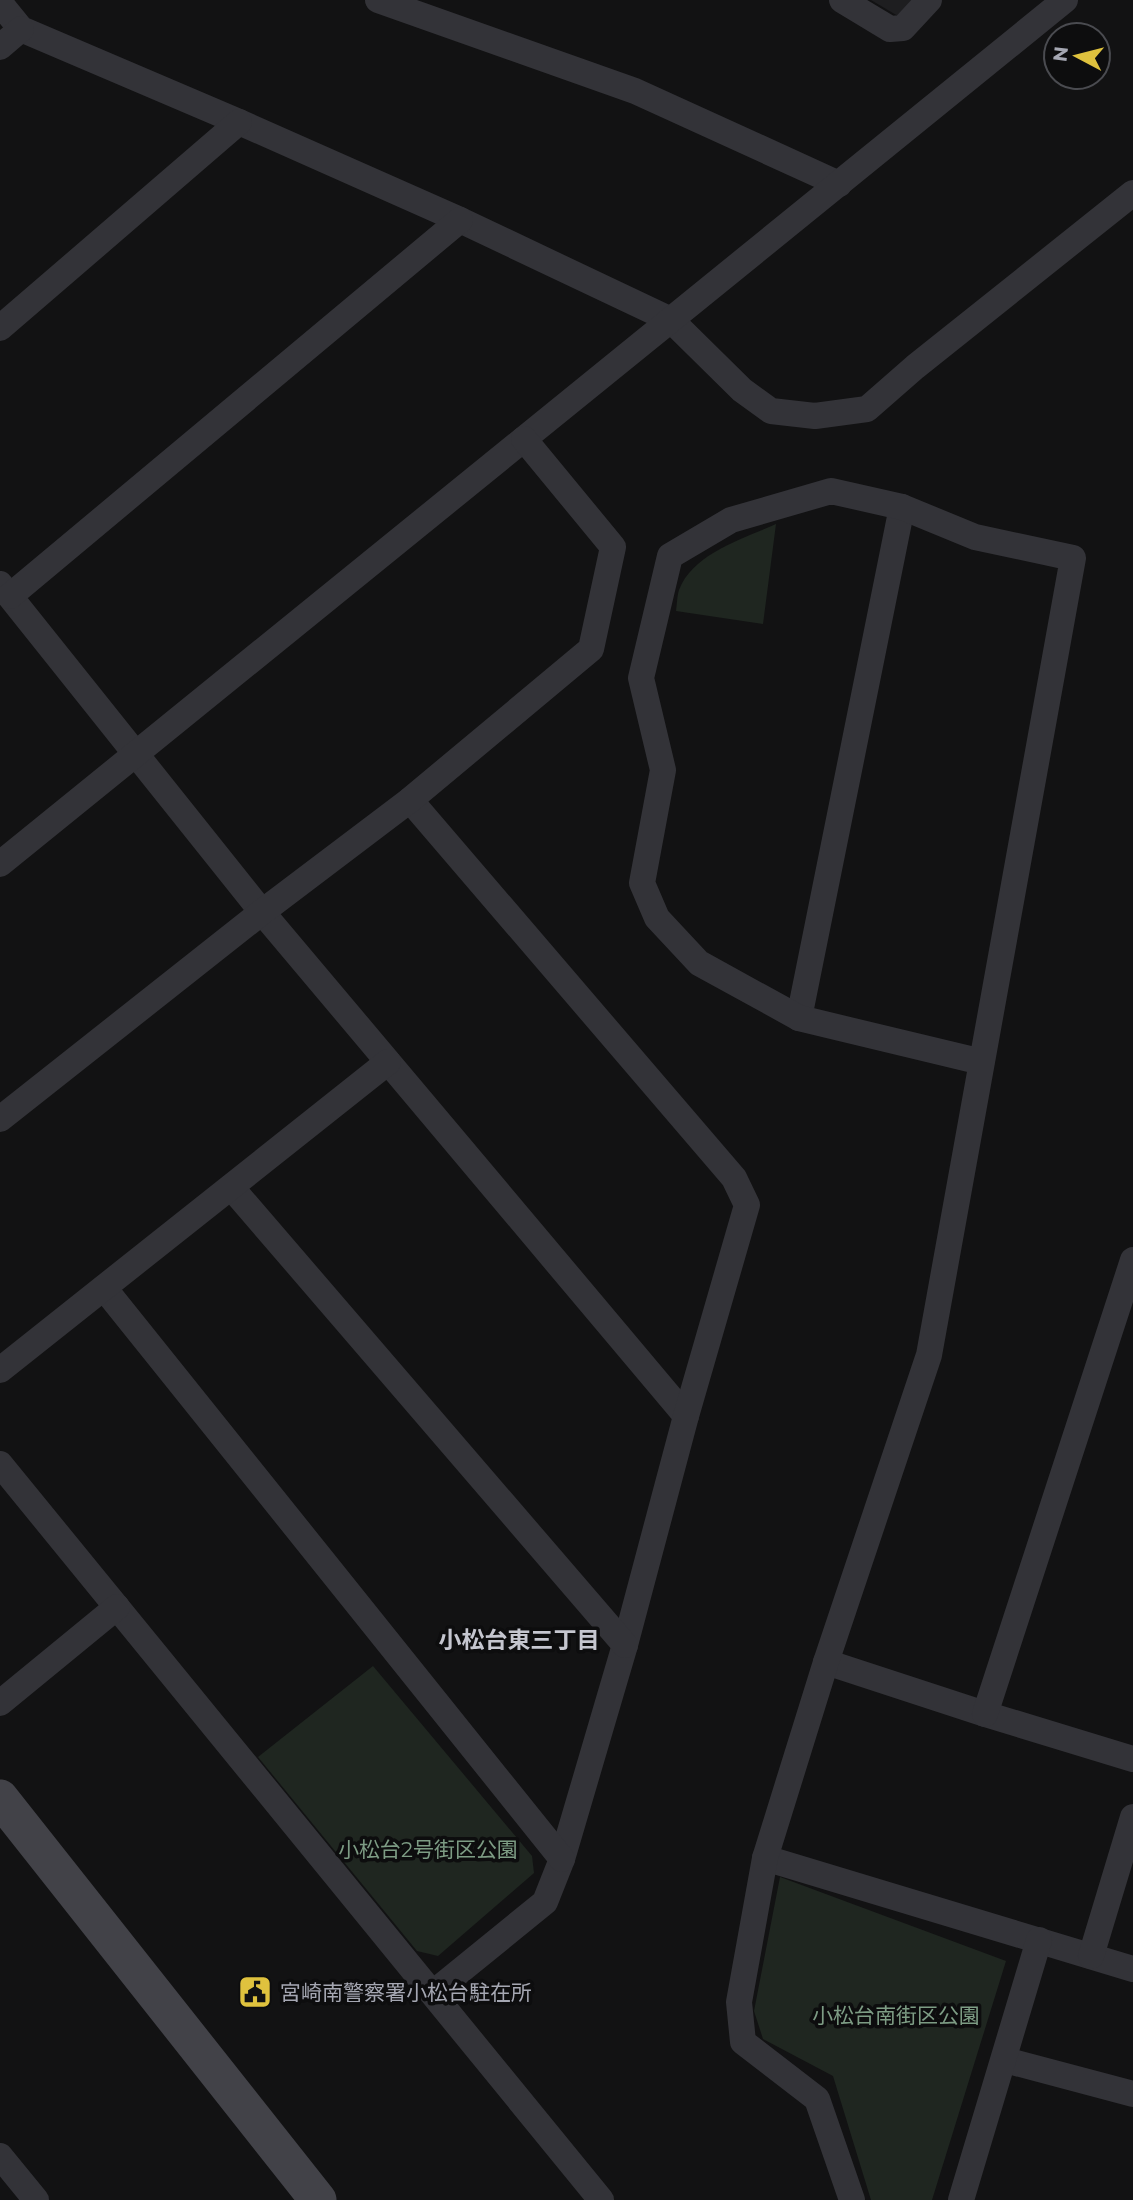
<svg xmlns="http://www.w3.org/2000/svg" width="1133" height="2200" viewBox="0 0 1133 2200" font-family="Montserrat,'Noto Sans JP',sans-serif">
	<style>
		.built { fill: #1e1e20 }
		.green { fill: #1f2620 }
		.lines { fill: none; stroke-linecap: round; stroke-linejoin: round }
		.street { stroke: #333338; stroke-width: 26 }
		.secondary { stroke: #424248; stroke-width: 37 }
		.labels { text-anchor: middle; dominant-baseline: central; stroke-width: 7; stroke-linejoin: round; paint-order: stroke }
		.park-label { font-size: 21px; fill: #7d9c84; stroke: #0d0d0e }
		.poi-label { font-size: 21px; fill: #a5a7b2; stroke: #0d0d0e; text-anchor: start }
		.neighbourhood-label { font-size: 23px; font-weight: bold; fill: #c5c6cf; stroke: #0d0d0e }
	</style>
	<rect width="100%" height="100%" fill="#121213"/>
	<!-- built -->
	<polygon class="built" points="871,0 914,0 898,16"/>
	<!-- green -->
	<g class="green">
		<path d="M776,524L763,624L676,611C677,605 677,596 679,590C693,553 743,539 776,524Z"/>
		<polygon points="373,1666 532,1856 534,1873 438,1956 417,1951 258,1757"/>
		<polygon points="780,1877 1006,1961 932,2200 871,2200 833,2076 763,2039 754,2011"/>
	</g>
	<g class="lines">
		<!-- street -->
		<g class="street">
			<polyline points="378,0 635,91 839,184"/>
			<polyline points="842,0 890,29 903,28 929,0"/>
			<polyline points="0,3 21,29 239,122 460,220 671,320 742,390 771,411 815,416 867,409 915,367 1133,193"/>
			<polyline points="0,47 21,29"/>
			<polyline points="0,328 239,122"/>
			<polyline points="0,584 262,912 686,1416"/>
			<polyline points="10,596 460,220"/>
			<polyline points="410,800 734,1178 747,1205 686,1416 625,1645 562,1859 545,1902 433,1993"/>
			<polyline points="0,864 1065,0"/>
			<polyline points="799,1018 902,507"/>
			<polyline points="0,1119 262,912 410,800 591,649 613,547 524,439"/>
			<polyline points="231,1187 625,1645"/>
			<polyline points="104,1288 562,1859"/>
			<polyline points="0,1370 388,1062"/>
			<polyline points="0,1464 601,2200"/>
			<polyline points="826,1662 985,1714 1133,1759"/>
			<polyline points="0,1703 117,1607"/>
			<polyline points="985,1714 1133,1260"/>
			<polyline points="765,1858 1133,1969"/>
			<polyline points="1091,1956 1133,1817"/>
			<polyline points="1005,2060 1133,2094"/>
			<polyline points="0,2156 36,2200"/>
			<polyline points="852,2200 817,2099 743,2042 739,2002 765,1858 826,1662 929,1355 1073,558 975,537 902,507 831,491 731,520 670,556 641,678 663,770 642,883 657,918 699,963 799,1018 982,1062"/>
			<polyline points="961,2200 1039,1940"/>
		</g>
		<!-- secondary -->
		<polyline class="secondary" points="0,1798 318,2200"/>
	</g>
	<!-- icons -->
	<defs>
		<symbol id="civic-square" viewBox="-11 -11 22 22"><rect x="-9" y="-9" width="18" height="18" rx="4" fill="#dfc23e" stroke="#0d0d0e"/><path d="M-.6-6.5H3V-4.5H.6V-3L4-1V1h2V6H-6V1h2V-1L-.6-3ZM-1.2 2.5V6h2.4V2.5Z" fill="#111"/></symbol>
	</defs>
	<g fill-rule="evenodd">
		<use href="#civic-square" x="236" y="1973" width="38" height="38"/>
	</g>
	<g class="labels">
		<!-- park labels -->
		<g class="park-label">
			<text x="428" y="1849">小松台2号街区公園</text>
			<text x="896" y="2015">小松台南街区公園</text>
		</g>
		<!-- poi labels -->
		<g class="poi-label">
			<text x="280" y="1992">宮崎南警察署小松台駐在所</text>
		</g>
		<!-- neighbourhood labels -->
		<g class="neighbourhood-label">
			<text x="519" y="1640">小松台東三丁目</text>
		</g>
	</g>
	<!-- north arrow -->
	<g transform="translate(1077 56) rotate(277)"><circle r="33" fill="#0d0d0e" stroke="#4a4b50" stroke-width="2"/>
	<path d="M0-5L12 26L0 18L-12 26Z" fill="#dfc23e"/>
	<text y="-10" font-size="19" font-weight="bold" text-anchor="middle" fill="#a5a7b2">N</text>
	</g>
</svg>
